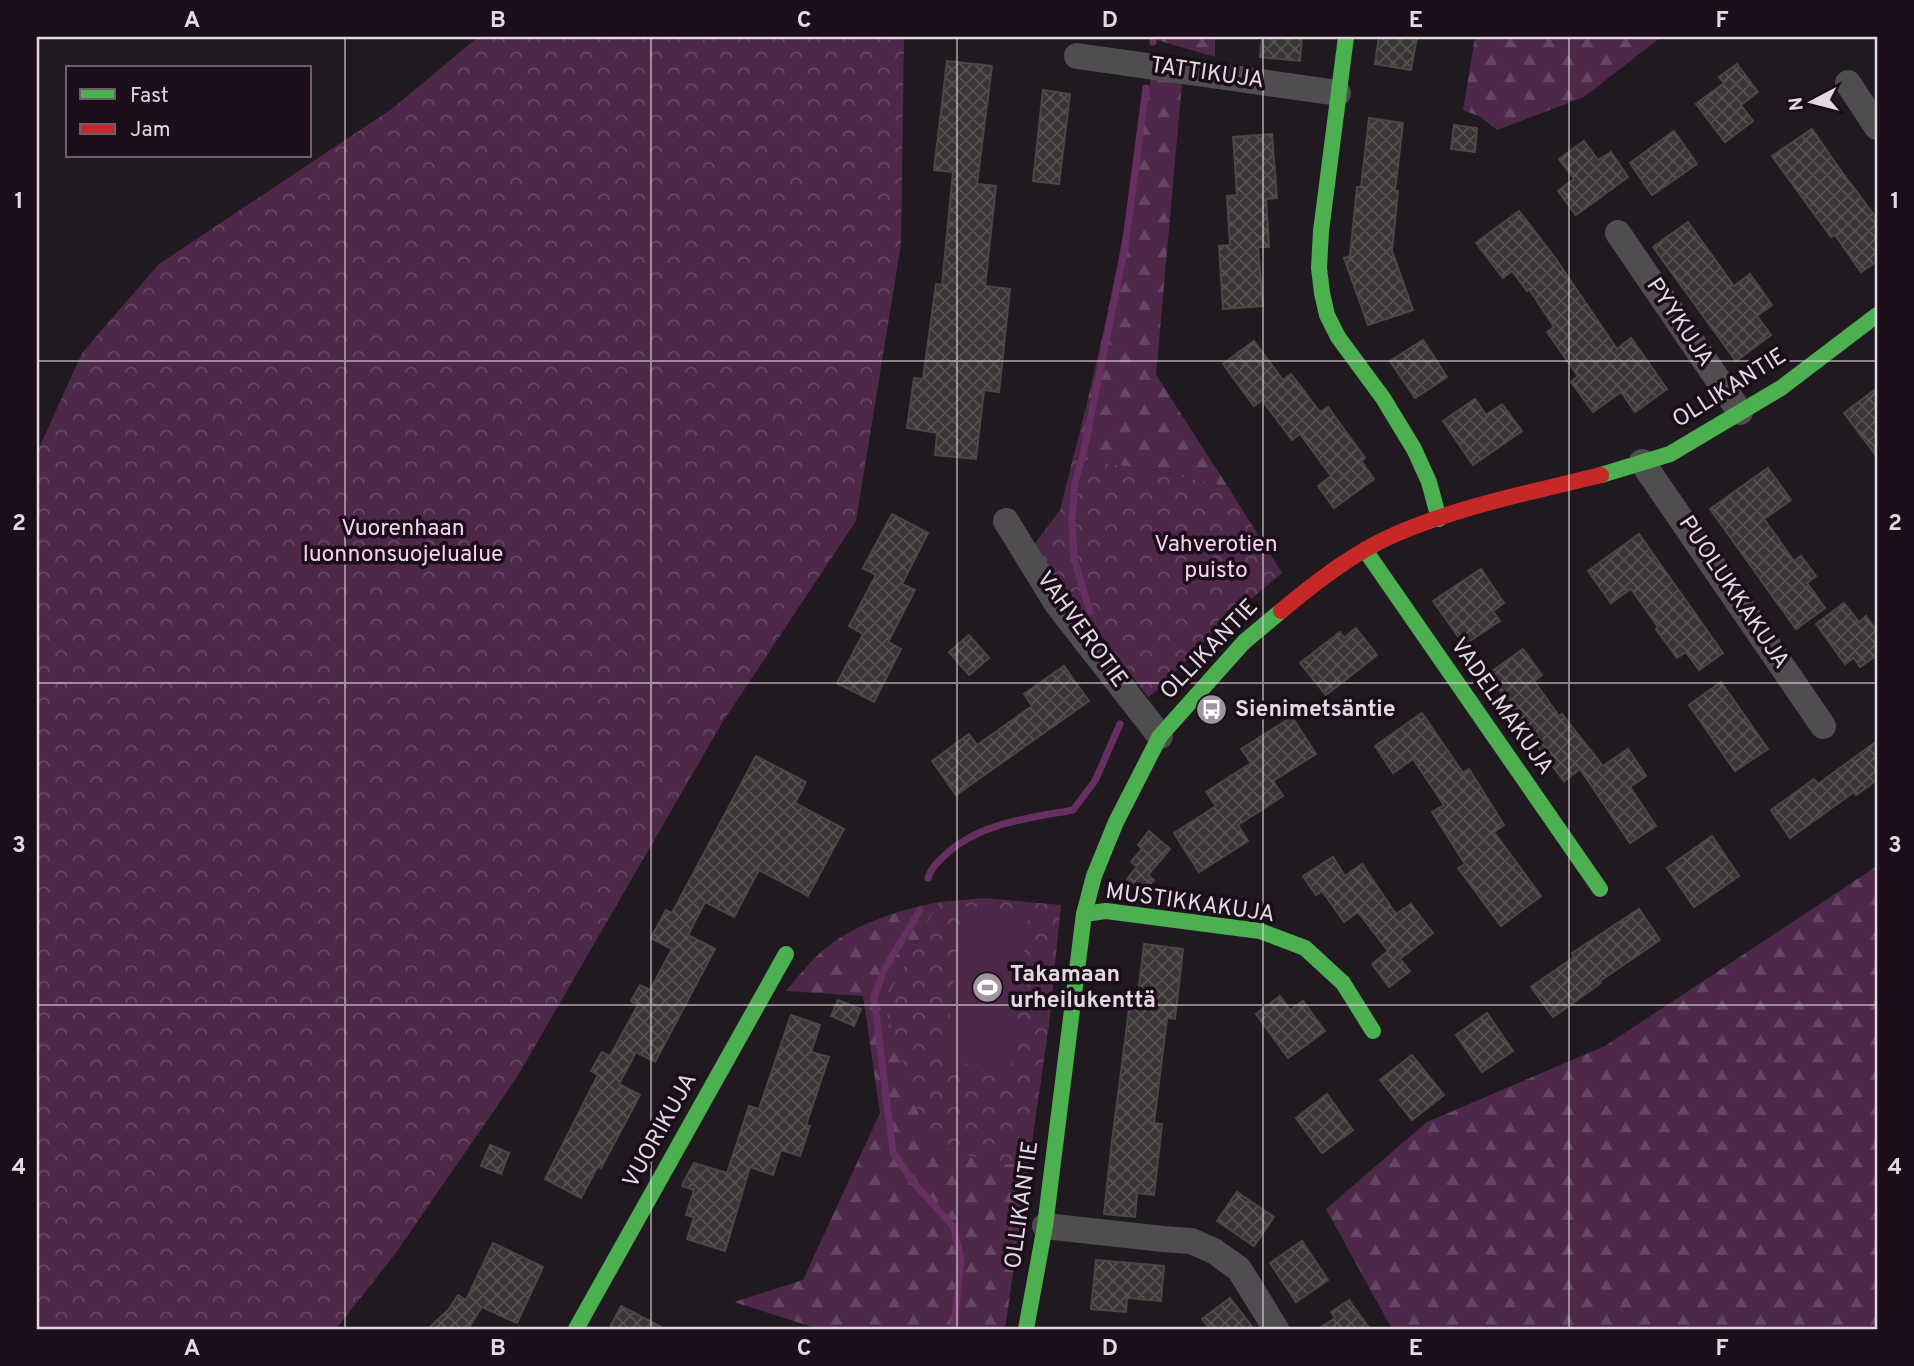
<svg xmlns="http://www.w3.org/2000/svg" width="1914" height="1366" viewBox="0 0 1914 1366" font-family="Overpass,sans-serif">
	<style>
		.forest { fill: url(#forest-firs) }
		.park { fill: url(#park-crowns) }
		.garden { fill: #4d2849 }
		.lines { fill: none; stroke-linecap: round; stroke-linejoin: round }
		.stream { stroke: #672f61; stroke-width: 7 }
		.building { fill: url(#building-cross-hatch); stroke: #4a4746; stroke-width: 2 }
		.street { stroke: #504d50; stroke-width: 26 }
		.fast { stroke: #4caf50; stroke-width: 16 }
		.jam { stroke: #c62828; stroke-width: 16 }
		.grid { fill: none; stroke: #e3d9e1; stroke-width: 2; stroke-opacity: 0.55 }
		.labels { text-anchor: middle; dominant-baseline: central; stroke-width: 7; stroke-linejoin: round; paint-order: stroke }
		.street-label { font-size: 23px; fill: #e3d9e1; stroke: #1b0d19 }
		.park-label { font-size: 23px; fill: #f6d1f0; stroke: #1b0d19 }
		.poi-label { font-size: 23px; font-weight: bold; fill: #e3d9e1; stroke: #1b0d19; text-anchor: start }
		.neatline { fill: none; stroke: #e3d9e1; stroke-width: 2.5 }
		.grid-label { font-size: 23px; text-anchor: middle; font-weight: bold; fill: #e3d9e1 }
	</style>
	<defs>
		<pattern id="forest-firs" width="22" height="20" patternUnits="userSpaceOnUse" patternTransform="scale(1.75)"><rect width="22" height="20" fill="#4d2849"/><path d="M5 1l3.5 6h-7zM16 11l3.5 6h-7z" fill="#664763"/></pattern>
		<pattern id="park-crowns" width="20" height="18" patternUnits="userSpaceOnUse" patternTransform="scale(1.75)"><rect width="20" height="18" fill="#4d2849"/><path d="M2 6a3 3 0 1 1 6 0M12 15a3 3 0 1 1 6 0" fill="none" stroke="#664763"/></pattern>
		<pattern id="building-cross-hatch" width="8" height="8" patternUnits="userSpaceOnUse" patternTransform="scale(1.75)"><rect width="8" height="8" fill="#393535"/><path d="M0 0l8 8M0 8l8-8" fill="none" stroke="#565252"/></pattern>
	</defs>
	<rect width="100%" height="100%" fill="#201a20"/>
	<!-- forest -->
	<g class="forest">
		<polygon points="1157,37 1215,37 1215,57 1157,40"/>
		<polygon points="1475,37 1661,37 1584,97 1497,130 1481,117 1463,110"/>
		<path d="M1151,77L1182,83L1156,375L1228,487L1156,471L1073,458C1106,333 1130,205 1151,77Z"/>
		<polygon points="1877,866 1877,1329 1392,1329 1326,1209 1427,1122 1605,1046"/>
		<path d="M939,902L884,1004L1003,1164L1029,1163L1005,1329H819L734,1302L803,1280L880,1113L863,996L786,991C796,979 807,965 819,954C852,924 896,911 939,902Z"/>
	</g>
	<!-- park -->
	<g class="park">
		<polygon points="478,37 904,37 901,244 856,521 722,723 517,1077 395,1254 336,1329 37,1329 37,457 39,448 82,353 159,264 393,108"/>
		<polygon points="1073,458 1156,471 1228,487 1282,573 1223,623 1160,688 1148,697 1033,546 1060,510"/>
		<polygon points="984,898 1061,905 1049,1025 1029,1163 1003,1164 929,1145 910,1089 884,1004 939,902"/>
	</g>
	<!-- garden -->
	<polygon class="garden" points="964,906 1029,914 1010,1069 944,1061"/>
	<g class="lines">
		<!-- stream -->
		<g class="stream">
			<polyline points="1153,42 1153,37"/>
			<polyline points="1090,612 1074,559 1072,518 1075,482 1083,455 1125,247 1146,88"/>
			<path d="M928,878C931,868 937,863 944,856C978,823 1029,818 1073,810L1095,781L1120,724"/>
			<polyline points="920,910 884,970 874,997 893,1152 913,1182 953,1226 961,1258 954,1329"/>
		</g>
	</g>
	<!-- building -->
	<g class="building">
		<polygon points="1262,37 1302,37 1300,61 1260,57"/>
		<polygon points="1379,37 1417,37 1411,70 1375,64"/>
		<polygon points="947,61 992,66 977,184 996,186 985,286 1010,289 999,392 984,390 976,459 935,455 937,433 907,428 914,378 923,379 936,284 942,285 953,172 934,170"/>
		<polygon points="1737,64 1758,92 1741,105 1753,121 1725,142 1696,104 1724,83 1719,77"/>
		<polygon points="1043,90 1070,94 1059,184 1033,181"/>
		<polygon points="1369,118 1403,123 1395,191 1398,191 1392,251 1413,310 1368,325 1344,258 1350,256 1357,187 1361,187"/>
		<polygon points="1454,125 1477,128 1475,152 1451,149"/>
		<polygon points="1812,129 1839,168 1877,219 1877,261 1861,272 1835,235 1831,237 1772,156"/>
		<polygon points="1674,131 1697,164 1652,195 1630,163"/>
		<polygon points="1272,134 1277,198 1266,199 1269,247 1258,247 1263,306 1223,309 1219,246 1230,245 1227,196 1237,195 1233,137"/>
		<polygon points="1584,141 1598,160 1611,152 1628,177 1576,215 1558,191 1574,179 1559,159"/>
		<polygon points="1519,211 1556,259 1617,349 1631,338 1667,389 1635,412 1621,392 1593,412 1571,382 1578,376 1547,332 1554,327 1529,289 1527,291 1512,271 1503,278 1476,243"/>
		<polygon points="1688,222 1734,286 1750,274 1772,305 1757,316 1771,335 1736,361 1653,247"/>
		<polygon points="1423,340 1447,377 1415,398 1390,361"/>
		<polygon points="1254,341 1283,380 1291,374 1320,412 1328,407 1365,458 1361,461 1374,479 1334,508 1318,486 1331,476 1300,434 1292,440 1262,400 1254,406 1223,364"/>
		<polygon points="1877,388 1877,457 1844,413"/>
		<polygon points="1475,399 1486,415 1502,404 1522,431 1473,465 1443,421"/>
		<polygon points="1768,468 1791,500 1764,519 1794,561 1801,556 1816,576 1807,583 1825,608 1796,629 1710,509"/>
		<polygon points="892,514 928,533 902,584 915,590 888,642 901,649 874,702 837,683 863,634 849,626 876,575 863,568"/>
		<polygon points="1639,534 1723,653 1699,670 1686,652 1677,658 1656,629 1658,627 1631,589 1611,603 1588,571"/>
		<polygon points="1481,569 1504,603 1493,611 1500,621 1464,645 1433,601"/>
		<polygon points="1844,603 1859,622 1866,616 1877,631 1877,655 1860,667 1854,658 1845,664 1816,624"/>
		<polygon points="1356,628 1377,655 1326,695 1300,663 1340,632 1344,638"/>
		<polygon points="969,635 989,658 969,675 949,652"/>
		<polygon points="1523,649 1542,675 1534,681 1559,716 1562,714 1603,766 1628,749 1646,776 1630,787 1656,826 1630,843 1580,769 1564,781 1531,738 1533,737 1488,674"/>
		<polygon points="1064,666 1089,701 956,795 932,761 969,734 977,745 1032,706 1024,694"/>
		<polygon points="1721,682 1768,749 1735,771 1689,705"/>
		<polygon points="1422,713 1463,773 1469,769 1504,825 1494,832 1541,896 1501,926 1458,868 1465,864 1432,812 1444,805 1413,759 1393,773 1375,746"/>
		<polygon points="1292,717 1316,754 1273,781 1283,796 1238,825 1248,841 1199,872 1174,833 1216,806 1206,792 1251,763 1241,749"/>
		<polygon points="1877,741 1877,780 1856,795 1854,792 1790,838 1771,810 1814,779 1818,784"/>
		<polygon points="756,756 806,782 795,803 844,829 808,896 759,870 734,917 705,902 688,935 715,949 655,1062 636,1052 619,1084 640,1095 601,1168 598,1166 581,1198 545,1179 598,1075 591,1071 602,1052 610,1056 638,1005 631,1001 640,985 650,990 672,949 651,938 666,910 672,913"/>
		<polygon points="1149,831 1170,849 1148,875 1154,880 1142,893 1127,879 1137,867 1131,862 1142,849 1138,845"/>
		<polygon points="1712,836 1739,876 1694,907 1667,868"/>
		<polygon points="1333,857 1345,876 1362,864 1396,914 1411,904 1433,933 1400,959 1410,971 1389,987 1372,964 1388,951 1358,912 1344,922 1322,891 1316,895 1303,876"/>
		<polygon points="1639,909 1660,940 1600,981 1601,983 1553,1017 1531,987 1574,957 1572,953"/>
		<polygon points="1144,944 1183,949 1175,1019 1167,1018 1154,1123 1162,1124 1154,1195 1137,1193 1135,1217 1104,1214 1111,1149 1130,1002 1137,1003"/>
		<polygon points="1280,996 1290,1010 1303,1001 1325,1031 1288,1058 1256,1014"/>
		<polygon points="838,1000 861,1009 854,1026 831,1016"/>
		<polygon points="1487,1013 1513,1051 1482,1072 1456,1035"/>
		<polygon points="791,1015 820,1025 811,1052 829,1057 806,1125 810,1126 800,1156 781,1150 773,1175 750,1167 725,1251 687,1239 694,1217 686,1215 694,1190 682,1186 684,1181 694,1163 727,1173 749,1106 759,1109"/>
		<polygon points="1412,1055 1444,1095 1412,1120 1380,1080"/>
		<polygon points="1327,1094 1353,1130 1322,1153 1296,1118"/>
		<polygon points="490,1145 509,1153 501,1174 481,1166"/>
		<polygon points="1237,1192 1274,1217 1254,1246 1217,1221"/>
		<polygon points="1302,1241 1328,1280 1296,1302 1270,1263"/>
		<polygon points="493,1243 543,1267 517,1323 482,1307 468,1329 428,1329 449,1309 458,1295 466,1300"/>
		<polygon points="1096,1260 1164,1266 1161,1301 1127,1298 1126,1312 1091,1309"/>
		<polygon points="1230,1298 1254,1329 1210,1329 1202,1319"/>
		<polygon points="1349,1300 1370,1329 1318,1329 1335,1318 1331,1312"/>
		<polygon points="621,1306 665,1329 609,1329"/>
	</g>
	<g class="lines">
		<!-- street -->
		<g class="street">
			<polyline points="1077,56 1338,93"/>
			<polyline points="1848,83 1877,127"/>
			<polyline points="1618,233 1740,412"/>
			<polyline points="1642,462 1823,726"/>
			<polyline points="1006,521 1057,604 1160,736"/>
			<polyline points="1045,1226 1163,1239 1191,1241 1214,1251 1239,1269 1276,1329"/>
		</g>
		<!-- fast -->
		<g class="fast">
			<polyline points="1346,37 1321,231 1319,268 1322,293 1327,315 1338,337 1383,398 1414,449 1429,482 1439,519"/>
			<polyline points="1601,475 1670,454 1781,388 1877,315"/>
			<polyline points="1365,550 1600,889"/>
			<polyline points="1084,914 1106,911 1260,931 1305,948 1343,983 1373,1031"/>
			<polyline points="576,1329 786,954"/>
			<polyline points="1026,1329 1045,1226 1084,914 1094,876 1116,822 1160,736 1244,642 1281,611"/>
		</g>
		<!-- jam -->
		<path class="jam" d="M1281,611C1316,582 1354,552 1396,534C1461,506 1532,492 1601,475"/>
	</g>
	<!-- grid -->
	<path class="grid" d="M345,37V1329M651,37V1329M957,37V1329M1263,37V1329M1569,37V1329M37,361H1877M37,683H1877M37,1005H1877"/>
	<!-- icons -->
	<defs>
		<symbol id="bus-disc" viewBox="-11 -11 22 22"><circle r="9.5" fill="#9f969d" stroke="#1b0d19"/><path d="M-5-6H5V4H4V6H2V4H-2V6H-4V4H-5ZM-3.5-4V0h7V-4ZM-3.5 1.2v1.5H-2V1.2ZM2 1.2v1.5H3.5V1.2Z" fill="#fff"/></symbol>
		<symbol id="stadium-disc" viewBox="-11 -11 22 22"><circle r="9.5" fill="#9f969d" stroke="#1b0d19"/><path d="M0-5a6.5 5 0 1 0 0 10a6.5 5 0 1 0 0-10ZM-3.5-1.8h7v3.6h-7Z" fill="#fff"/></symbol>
	</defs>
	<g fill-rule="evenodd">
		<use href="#bus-disc" x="1194" y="692" width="35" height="35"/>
		<use href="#stadium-disc" x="970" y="970" width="35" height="35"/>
	</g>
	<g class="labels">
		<!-- street labels -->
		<g class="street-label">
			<text transform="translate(1207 74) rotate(8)">TATTIKUJA</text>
			<text transform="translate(1679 323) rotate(56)">PYYKUJA</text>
			<text transform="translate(1730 389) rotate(-32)">OLLIKANTIE</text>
			<text transform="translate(1733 593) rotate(56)">PUOLUKKAKUJA</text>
			<text transform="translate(1081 630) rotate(54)">VAHVEROTIE</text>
			<text transform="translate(1210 650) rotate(-46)">OLLIKANTIE</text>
			<text transform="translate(1501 707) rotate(55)">VADELMAKUJA</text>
			<text transform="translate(1190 904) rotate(8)">MUSTIKKAKUJA</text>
			<text transform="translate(661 1131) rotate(-61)">VUORIKUJA</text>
			<text transform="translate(1023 1205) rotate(-82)">OLLIKANTIE</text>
		</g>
		<!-- park labels -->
		<g class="park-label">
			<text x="403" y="529">Vuorenhaan<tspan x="403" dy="26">luonnonsuojelualue</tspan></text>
			<text x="1216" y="545">Vahverotien<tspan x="1216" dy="26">puisto</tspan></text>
		</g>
		<!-- poi labels -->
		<g class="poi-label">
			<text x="1235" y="710">Sienimetsäntie</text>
			<text x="1010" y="975">Takamaan<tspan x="1010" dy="26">urheilukenttä</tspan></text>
		</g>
	</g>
	<!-- border -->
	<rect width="1914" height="1366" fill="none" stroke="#1b0d19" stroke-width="77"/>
	<!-- legend -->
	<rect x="66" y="66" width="245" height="91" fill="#1b0d19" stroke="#6b5f69" stroke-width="2"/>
	<rect x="80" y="89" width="35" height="10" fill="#4caf50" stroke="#6b5f69" stroke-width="2"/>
	<text x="130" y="102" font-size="21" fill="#e3d9e1">Fast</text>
	<rect x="80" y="124" width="35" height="10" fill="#c62828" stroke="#6b5f69" stroke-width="2"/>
	<text x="130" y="136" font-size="21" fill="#e3d9e1">Jam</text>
	<!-- north arrow -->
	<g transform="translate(1812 102) rotate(263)" stroke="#1b0d19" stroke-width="5" paint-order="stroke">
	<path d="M0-5L12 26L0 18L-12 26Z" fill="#e3d9e1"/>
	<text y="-10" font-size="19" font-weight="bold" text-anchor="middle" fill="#e3d9e1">N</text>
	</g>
	<rect x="38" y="38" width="1838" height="1290" class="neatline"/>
	<g class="grid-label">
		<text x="192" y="27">A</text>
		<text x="498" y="27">B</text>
		<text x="804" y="27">C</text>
		<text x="1110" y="27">D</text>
		<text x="1416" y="27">E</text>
		<text x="1722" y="27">F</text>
		<text x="19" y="208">1</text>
		<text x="1895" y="208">1</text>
		<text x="19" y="530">2</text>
		<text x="1895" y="530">2</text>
		<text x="19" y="852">3</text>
		<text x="1895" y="852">3</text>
		<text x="19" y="1174">4</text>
		<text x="1895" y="1174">4</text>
		<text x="192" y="1355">A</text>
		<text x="498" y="1355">B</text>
		<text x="804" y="1355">C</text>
		<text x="1110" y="1355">D</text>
		<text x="1416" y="1355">E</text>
		<text x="1722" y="1355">F</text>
	</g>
</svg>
